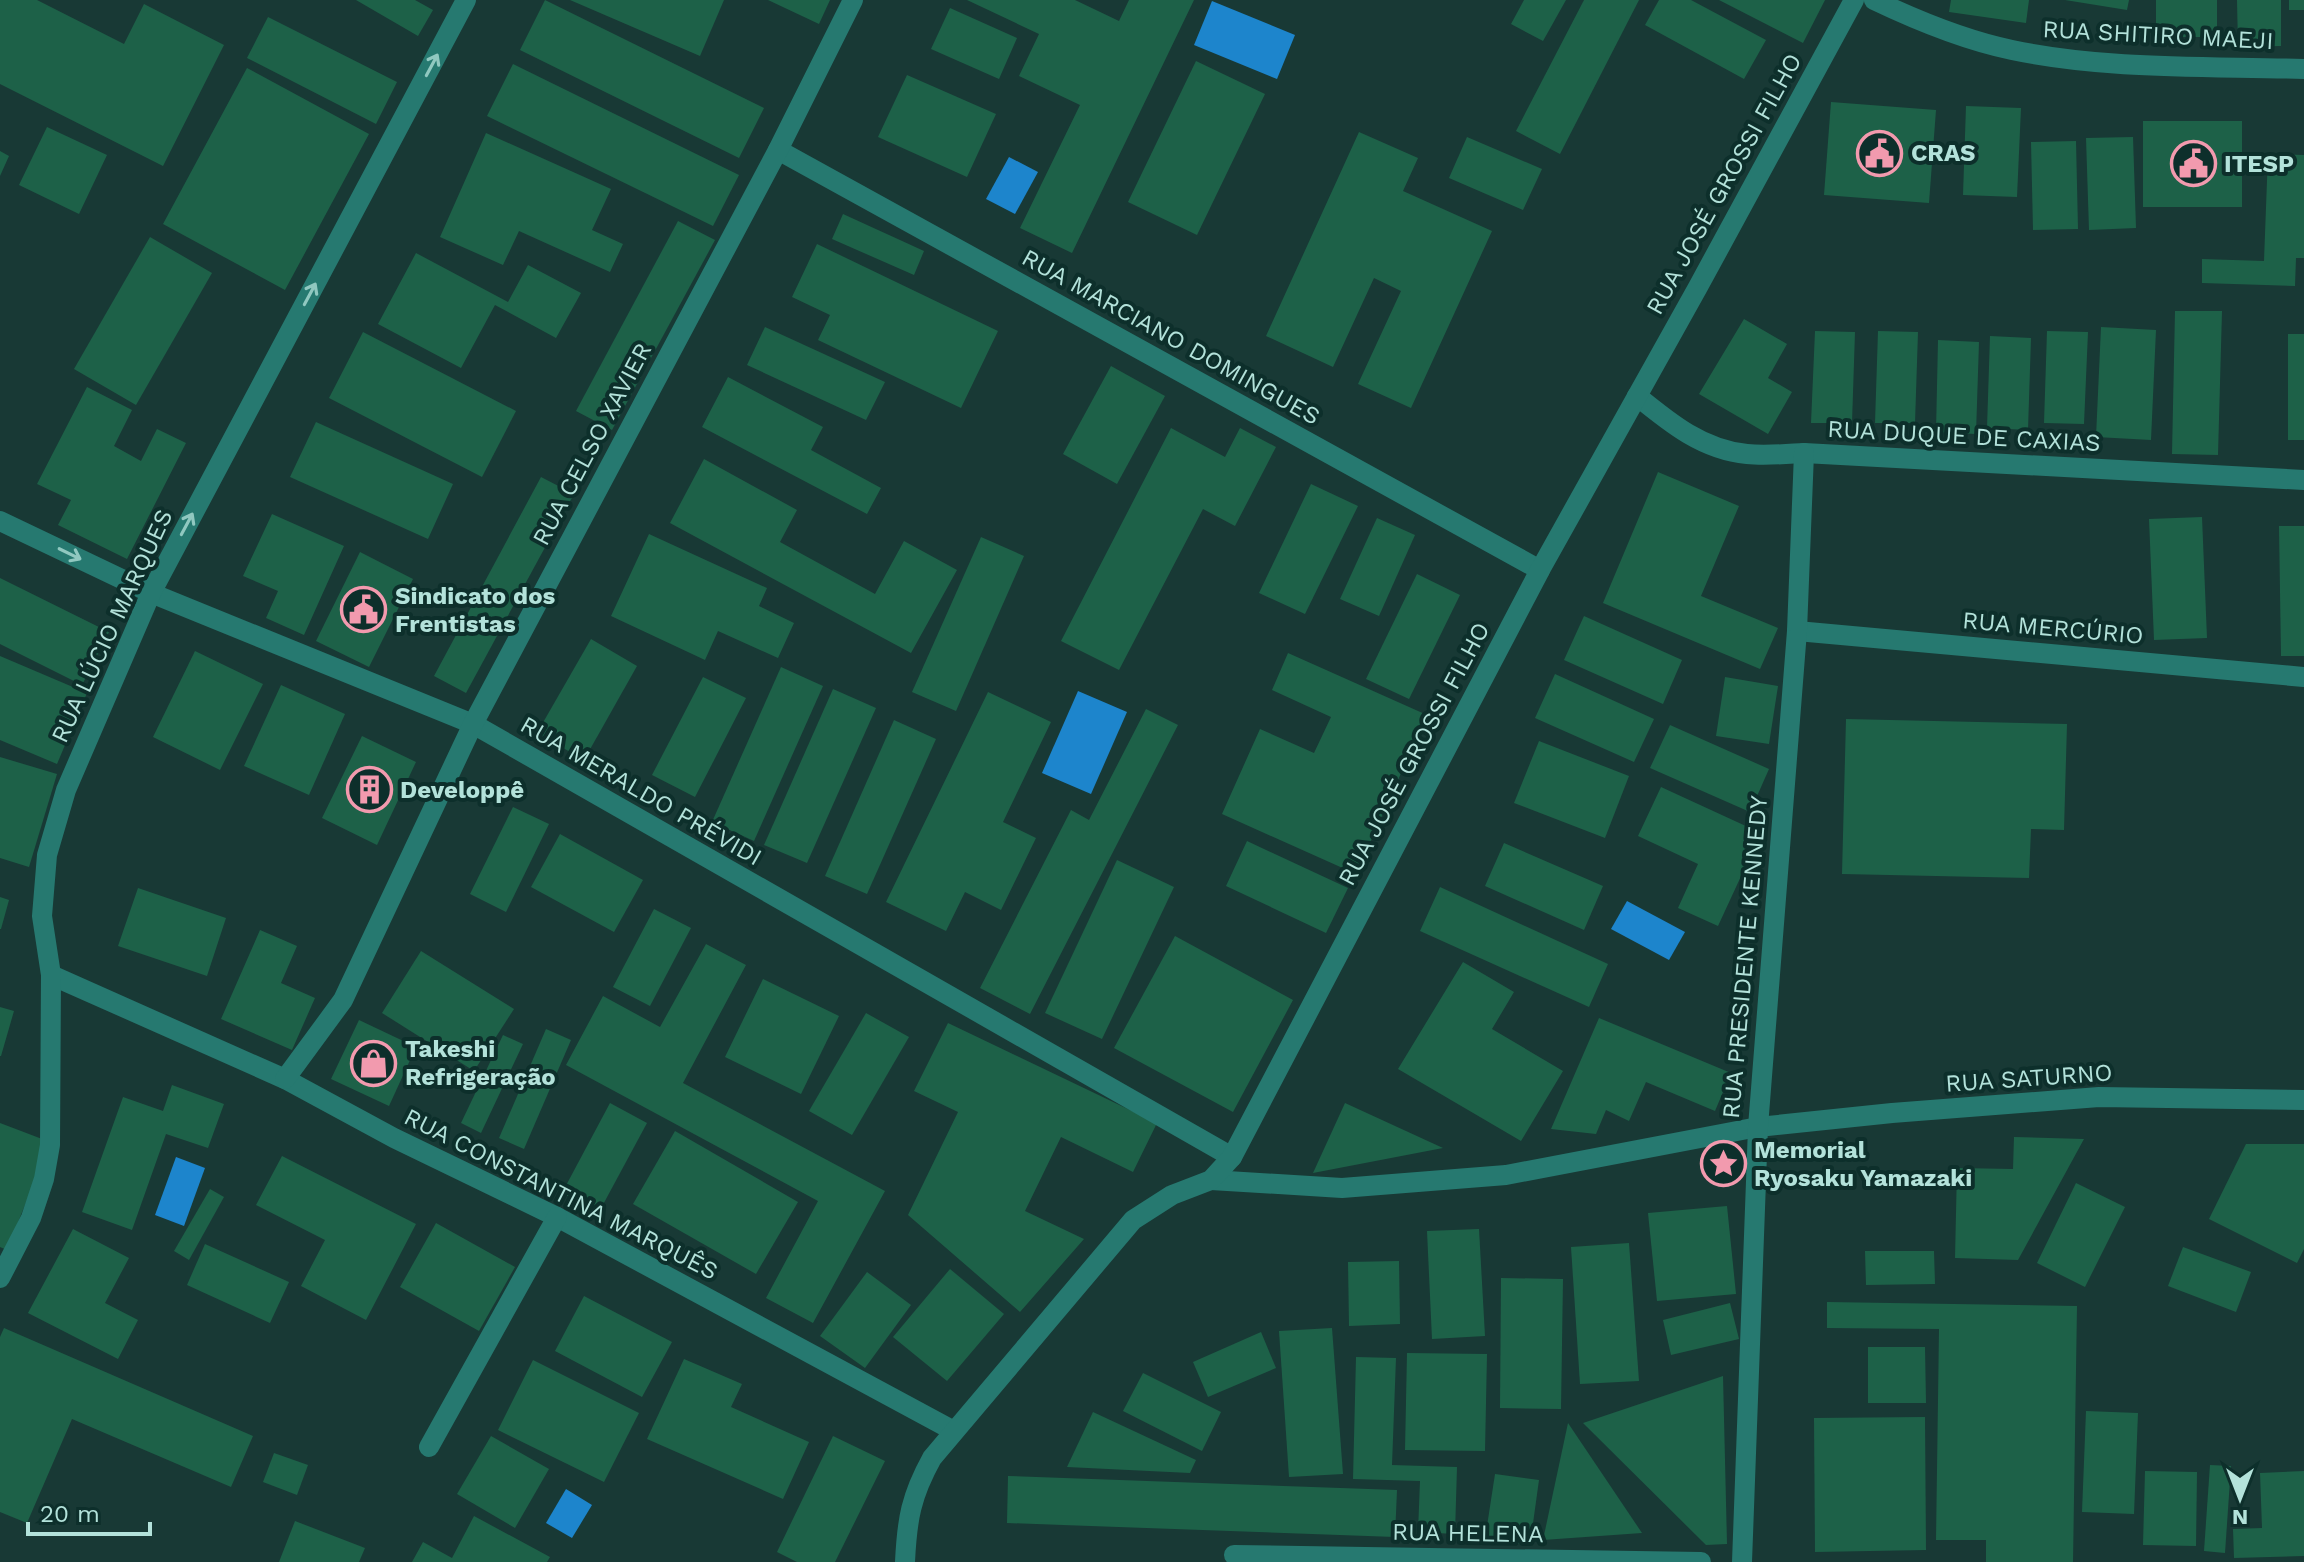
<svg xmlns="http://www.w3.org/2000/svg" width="2304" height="1562" viewBox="0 0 2304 1562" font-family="'Work Sans',sans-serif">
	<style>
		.water { fill: #1d85cc }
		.building { fill: #1d6148 }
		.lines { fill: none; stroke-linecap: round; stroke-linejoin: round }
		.minor { stroke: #267970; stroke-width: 20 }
		.oneway { stroke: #90c8c0 }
		.labels { text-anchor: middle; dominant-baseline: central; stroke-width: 8; stroke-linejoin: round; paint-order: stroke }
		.street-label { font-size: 24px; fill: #b3e2da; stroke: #0d2f2b }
		.poi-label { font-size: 24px; font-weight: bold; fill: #b3e2da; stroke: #0d2f2b; text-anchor: start }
	</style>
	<rect width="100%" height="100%" fill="#183935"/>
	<!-- water -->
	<g class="water">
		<polygon points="1212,1 1295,35 1277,79 1194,45"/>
		<polygon points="1009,157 1038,172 1015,214 986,199"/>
		<polygon points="1078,691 1127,712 1091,794 1042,773"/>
		<polygon points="1627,901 1685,932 1669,960 1611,929"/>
		<polygon points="176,1157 205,1168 184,1226 155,1215"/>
		<polygon points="566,1489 592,1505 572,1538 546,1523"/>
	</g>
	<!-- building -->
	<g class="building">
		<polygon points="0,0 37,0 124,44 144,4 224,45 163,166 0,84"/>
		<polygon points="356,0 415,0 433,10 418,36"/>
		<polygon points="545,0 764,108 739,158 520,50"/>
		<polygon points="570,0 724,0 700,56"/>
		<polygon points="768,0 830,0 819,24"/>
		<polygon points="967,0 1075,0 1119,21 1129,0 1194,0 1072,253 1020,228 1080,105 1019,76 1039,34"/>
		<polygon points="1524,0 1566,0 1543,41 1511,24"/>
		<polygon points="1584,0 1639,0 1560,154 1516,131"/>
		<polygon points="1659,0 1691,0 1766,40 1744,79 1645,25"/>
		<polygon points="1719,0 1825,0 1803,43"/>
		<polygon points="1951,0 2029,0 2026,23 1949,12"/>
		<polygon points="2065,0 2129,0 2127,10"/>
		<rect x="2156" y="0" width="61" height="37"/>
		<polygon points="2237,0 2281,0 2281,46 2238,47"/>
		<rect x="2289" y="0" width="15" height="10"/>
		<polygon points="950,8 1017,38 999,79 931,49"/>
		<polygon points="268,17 397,82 376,124 247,58"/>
		<polygon points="1196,61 1265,94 1197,235 1128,202"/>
		<polygon points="513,64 739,175 713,226 487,116"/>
		<polygon points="247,68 369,134 285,290 163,224"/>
		<polygon points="907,75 996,114 967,177 878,137"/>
		<polygon points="1831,102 1936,110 1929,203 1824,195"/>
		<polygon points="1966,106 2021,108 2017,197 1963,195"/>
		<rect x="2143" y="121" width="99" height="86"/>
		<polygon points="47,127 107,155 79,214 19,185"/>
		<polygon points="1359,132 1418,158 1403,191 1492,231 1411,408 1358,384 1401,291 1374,278 1333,367 1266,336"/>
		<polygon points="486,133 611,189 592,230 623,244 610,272 519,231 503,265 440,237"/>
		<polygon points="1467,137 1542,169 1523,210 1449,178"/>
		<polygon points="2133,137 2136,228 2089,230 2086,138"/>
		<polygon points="2076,141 2078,229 2033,230 2031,142"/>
		<polygon points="0,151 9,156 0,176"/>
		<polygon points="2268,154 2304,155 2304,258 2296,258 2295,286 2202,283 2202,259 2264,261"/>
		<polygon points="843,214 924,251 914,275 832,239"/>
		<polygon points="678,221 715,240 612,430 576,411"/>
		<polygon points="150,237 212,273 136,405 74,369"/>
		<polygon points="817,244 998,331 961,408 818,340 830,315 792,297"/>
		<polygon points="416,253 508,302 528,265 581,293 556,338 495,305 461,368 378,324"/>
		<polygon points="2175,311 2222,311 2218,455 2172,454"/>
		<polygon points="1744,319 1787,344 1768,378 1792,392 1768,434 1699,394"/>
		<polygon points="765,327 885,382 866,420 747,365"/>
		<polygon points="2101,327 2156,330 2151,440 2096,437"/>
		<polygon points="1815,331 1855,332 1852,423 1811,423"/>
		<polygon points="1878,331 1918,332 1915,423 1875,423"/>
		<polygon points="2047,331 2088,332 2084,424 2044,423"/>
		<polygon points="363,332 516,411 482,477 329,398"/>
		<rect x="2288" y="334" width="16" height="106"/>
		<polygon points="1990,336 2031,338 2028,430 1987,428"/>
		<polygon points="1938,340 1979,342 1976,434 1936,432"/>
		<polygon points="1111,366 1165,396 1117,484 1063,454"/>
		<polygon points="728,377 823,427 811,450 881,488 867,514 702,427"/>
		<polygon points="87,387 132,410 114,446 141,461 157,429 186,443 127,559 58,525 71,500 37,484"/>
		<polygon points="316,422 453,484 428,539 290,477"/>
		<polygon points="1171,428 1225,457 1240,428 1276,447 1235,526 1203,509 1119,670 1061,641"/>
		<polygon points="704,459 797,510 780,542 875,594 904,541 957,570 911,653 670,523"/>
		<polygon points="1658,472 1739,506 1701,596 1778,628 1760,669 1603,603"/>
		<polygon points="541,477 574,494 466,693 434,676"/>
		<polygon points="1311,484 1358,506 1305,614 1259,593"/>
		<polygon points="272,514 344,546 304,635 266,618 278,591 243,576"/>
		<polygon points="2202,517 2207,638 2154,640 2149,519"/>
		<polygon points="1377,518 1415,535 1379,616 1340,599"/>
		<polygon points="2279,526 2304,526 2304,656 2281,656"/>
		<polygon points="649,534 767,588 759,606 794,623 778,658 718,631 705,660 611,616"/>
		<polygon points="981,537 1024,556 956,711 912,692"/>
		<polygon points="360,552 413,579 369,667 316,641"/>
		<polygon points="1417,574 1460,595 1409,699 1366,679"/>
		<polygon points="0,578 109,632 82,685 0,644"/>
		<polygon points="1584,616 1682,660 1663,704 1564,660"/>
		<polygon points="591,639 637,666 584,760 537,733"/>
		<polygon points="195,651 263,684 220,770 153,737"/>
		<polygon points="1288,653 1427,715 1356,874 1222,814 1260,729 1314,753 1331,717 1272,690"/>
		<polygon points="0,656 87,693 57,764 0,740"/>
		<polygon points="781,667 823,686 754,841 712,822"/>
		<polygon points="1555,674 1654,719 1634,762 1535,718"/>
		<polygon points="703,677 746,698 695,797 652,775"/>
		<polygon points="1725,677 1778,686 1769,744 1716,736"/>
		<polygon points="281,685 345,714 309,795 244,766"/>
		<polygon points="833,689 876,708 807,863 764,845"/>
		<polygon points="988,692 1051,722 1003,822 1036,838 1001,910 965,892 946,931 886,902"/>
		<polygon points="1146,709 1178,725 1030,1014 980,988 1071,810 1089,820"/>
		<polygon points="1846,719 2067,724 2064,830 2031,829 2029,878 1842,874"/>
		<polygon points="894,720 936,739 867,894 825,876"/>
		<polygon points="1670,725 1769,769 1750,812 1650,768"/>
		<polygon points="362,736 416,762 377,845 322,818"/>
		<polygon points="1539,741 1629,776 1605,838 1514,803"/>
		<polygon points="0,757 57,774 29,867 0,858"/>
		<polygon points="1661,787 1761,833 1718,926 1678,908 1698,864 1638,836"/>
		<polygon points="513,807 549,824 506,912 470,894"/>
		<polygon points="560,834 643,880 614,932 531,887"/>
		<polygon points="1247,841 1348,888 1326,933 1226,886"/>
		<polygon points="1504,843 1603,886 1584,930 1485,886"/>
		<polygon points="1117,860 1174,887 1102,1039 1045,1013"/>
		<polygon points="1440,887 1608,964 1589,1007 1420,931"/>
		<polygon points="138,888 226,918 207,976 118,946"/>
		<polygon points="0,897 9,900 1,929 0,929"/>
		<polygon points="654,909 691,928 650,1006 613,987"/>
		<polygon points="260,930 297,946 281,983 315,998 292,1050 221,1019"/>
		<polygon points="1175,936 1293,1000 1233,1112 1114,1048"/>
		<polygon points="706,944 746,965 683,1083 885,1191 813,1323 766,1298 818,1201 566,1065 603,996 660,1027"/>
		<polygon points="421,951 514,1009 474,1071 382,1013"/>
		<polygon points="1463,962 1514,992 1492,1029 1563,1071 1521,1141 1398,1069"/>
		<polygon points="763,979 839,1016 801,1094 725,1057"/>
		<polygon points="0,1007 14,1011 1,1056 0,1056"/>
		<polygon points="866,1013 909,1037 852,1135 809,1111"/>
		<polygon points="1599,1018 1731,1073 1715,1111 1646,1082 1629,1121 1606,1110 1596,1134 1551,1129"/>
		<polygon points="359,1020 416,1047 389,1106 331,1079"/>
		<polygon points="948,1023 1157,1123 1133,1172 1061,1137 1025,1211 1084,1239 1020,1312 908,1215 958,1112 914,1091"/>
		<polygon points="546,1029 571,1040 524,1149 499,1138"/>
		<polygon points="503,1035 523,1044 481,1133 461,1123"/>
		<polygon points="172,1085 224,1104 208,1148 166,1134 132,1230 82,1212 123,1097 163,1111"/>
		<polygon points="610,1103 647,1123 599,1212 562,1193"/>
		<polygon points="1345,1103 1443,1148 1313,1173"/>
		<polygon points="0,1123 50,1142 7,1250 0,1247"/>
		<polygon points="675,1131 798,1202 756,1274 633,1204"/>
		<polygon points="2014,1137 2084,1139 2018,1260 1955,1258 1957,1168 2013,1169"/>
		<polygon points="2246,1144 2304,1144 2304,1249 2297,1263 2209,1219"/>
		<polygon points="282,1156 416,1224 366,1320 301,1286 325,1240 256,1205"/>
		<polygon points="2076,1183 2125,1207 2085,1287 2037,1263"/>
		<polygon points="210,1189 224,1197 189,1260 174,1251"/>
		<polygon points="1727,1206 1736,1294 1657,1301 1648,1213"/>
		<polygon points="436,1223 515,1267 479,1331 400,1287"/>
		<polygon points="73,1229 129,1258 105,1303 138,1320 118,1359 28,1313"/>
		<polygon points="1479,1229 1485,1336 1432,1339 1427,1231"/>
		<polygon points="1629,1243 1639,1381 1580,1384 1571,1247"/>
		<polygon points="205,1244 289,1282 270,1323 187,1285"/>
		<polygon points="2183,1247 2251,1272 2236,1312 2168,1286"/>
		<polygon points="1865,1251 1934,1251 1935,1284 1866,1285"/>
		<polygon points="1399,1261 1400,1324 1349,1326 1348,1262"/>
		<polygon points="950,1269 1004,1314 947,1381 893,1337"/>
		<polygon points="867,1272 911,1305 865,1368 820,1336"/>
		<polygon points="1501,1278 1563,1279 1561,1409 1500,1408"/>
		<polygon points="584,1296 672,1342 642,1397 555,1351"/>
		<polygon points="1827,1302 2077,1306 2073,1562 1986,1562 1986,1540 1936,1540 1939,1329 1827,1328"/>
		<polygon points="1730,1303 1739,1339 1671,1355 1663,1320"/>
		<polygon points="4,1328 253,1436 231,1487 72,1419 27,1523 0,1512 0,1337"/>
		<polygon points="1332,1328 1343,1474 1289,1477 1279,1331"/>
		<polygon points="1261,1332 1276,1368 1208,1397 1193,1362"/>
		<polygon points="1868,1347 1925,1347 1926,1403 1868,1403"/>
		<polygon points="1407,1353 1487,1354 1485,1451 1405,1450"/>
		<polygon points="1356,1357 1396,1358 1392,1465 1457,1467 1455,1534 1418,1532 1420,1481 1353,1479"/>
		<polygon points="684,1359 742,1384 731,1407 809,1442 783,1499 647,1439"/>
		<polygon points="533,1360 639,1413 604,1482 498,1430"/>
		<polygon points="1143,1373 1221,1412 1202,1451 1123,1411"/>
		<polygon points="1723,1376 1727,1544 1706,1545 1583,1423"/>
		<polygon points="2086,1411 2138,1413 2134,1514 2082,1512"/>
		<polygon points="1093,1412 1196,1460 1190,1473 1067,1467"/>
		<polygon points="1925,1417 1926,1550 1815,1552 1814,1418"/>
		<polygon points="1568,1423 1642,1533 1543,1540"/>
		<polygon points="491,1436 549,1469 515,1528 457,1494"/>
		<polygon points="833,1436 885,1461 835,1562 797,1562 777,1552"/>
		<polygon points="274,1453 308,1465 297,1495 263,1482"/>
		<polygon points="2210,1465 2231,1466 2225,1553 2204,1551"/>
		<polygon points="2145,1471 2197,1472 2196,1546 2143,1545"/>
		<polygon points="2304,1471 2304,1556 2234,1558 2233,1529 2262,1528 2260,1473"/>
		<polygon points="1495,1474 1539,1480 1530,1545 1485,1539"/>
		<polygon points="1008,1476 1397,1490 1395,1537 1007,1523"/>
		<polygon points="474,1516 550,1557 547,1562 412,1562 423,1542 452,1558"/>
		<polygon points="295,1521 365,1548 359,1562 279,1562"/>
	</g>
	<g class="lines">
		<!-- minor -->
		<g class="minor">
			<path d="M1874,0C1918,21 1964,40 2012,50C2107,70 2207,66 2304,69"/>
			<polyline points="778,150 1540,570"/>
			<path d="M1637,396C1670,423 1703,450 1747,454C1765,456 1786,454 1804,453L2304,480"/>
			<polyline points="0,521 151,593 473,724 1232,1157"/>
			<polyline points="1797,631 2304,677"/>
			<polyline points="51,975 285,1079 394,1138 557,1217 954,1431"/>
			<polyline points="285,1079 343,1000 473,724 778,150 853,0"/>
			<polyline points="1211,1180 1342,1188 1506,1175 1758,1127 1892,1113 2099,1097 2304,1100"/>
			<polyline points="0,1278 31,1218 44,1179 50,1145 51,975 42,916 47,855 66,790 151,593 466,0"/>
			<polyline points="429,1447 557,1217"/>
			<polyline points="1234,1555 1701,1562"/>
			<path d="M905,1562C907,1519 911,1496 932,1458L1133,1220L1172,1195L1211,1180L1232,1157L1540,570L1698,287L1854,0"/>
			<polyline points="1742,1562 1758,1127 1797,631 1804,453"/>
		</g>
	</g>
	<!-- one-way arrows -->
	<defs><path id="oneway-shaft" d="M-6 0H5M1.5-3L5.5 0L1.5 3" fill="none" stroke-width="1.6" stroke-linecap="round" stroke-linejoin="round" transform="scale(2)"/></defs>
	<g class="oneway">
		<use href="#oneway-shaft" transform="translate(432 65) rotate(-62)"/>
		<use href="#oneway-shaft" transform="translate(310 294) rotate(-62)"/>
		<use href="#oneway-shaft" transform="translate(187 524) rotate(-62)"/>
		<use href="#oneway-shaft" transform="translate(70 554) rotate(26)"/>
	</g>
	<!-- icons -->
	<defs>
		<symbol id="civic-ring" viewBox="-11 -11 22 22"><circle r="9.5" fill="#0d2f2b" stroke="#f29aae" stroke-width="1.5"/><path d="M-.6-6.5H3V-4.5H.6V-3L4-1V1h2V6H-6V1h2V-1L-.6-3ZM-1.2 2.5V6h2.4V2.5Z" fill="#f29aae"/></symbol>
		<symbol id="building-ring" viewBox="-11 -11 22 22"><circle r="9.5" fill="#0d2f2b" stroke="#f29aae" stroke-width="1.5"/><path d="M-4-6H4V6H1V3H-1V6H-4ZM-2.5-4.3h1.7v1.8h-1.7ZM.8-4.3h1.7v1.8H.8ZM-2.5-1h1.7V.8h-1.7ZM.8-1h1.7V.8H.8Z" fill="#f29aae"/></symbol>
		<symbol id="shop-ring" viewBox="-11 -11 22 22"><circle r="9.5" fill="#0d2f2b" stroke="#f29aae" stroke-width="1.5"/><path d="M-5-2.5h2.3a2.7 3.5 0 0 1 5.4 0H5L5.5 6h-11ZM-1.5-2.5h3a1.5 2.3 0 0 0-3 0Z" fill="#f29aae"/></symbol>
		<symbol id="sight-ring" viewBox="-11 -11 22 22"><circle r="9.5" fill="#0d2f2b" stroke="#f29aae" stroke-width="1.5"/><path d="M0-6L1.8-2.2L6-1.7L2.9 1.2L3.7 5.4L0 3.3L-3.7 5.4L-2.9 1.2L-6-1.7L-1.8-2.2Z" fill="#f29aae"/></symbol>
	</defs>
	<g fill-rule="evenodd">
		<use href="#civic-ring" x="1854" y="128" width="51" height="51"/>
		<use href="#civic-ring" x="2168" y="138" width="51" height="51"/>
		<use href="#civic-ring" x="338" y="584" width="51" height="51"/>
		<use href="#building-ring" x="344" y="764" width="51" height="51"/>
		<use href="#shop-ring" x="348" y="1038" width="51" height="51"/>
		<use href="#sight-ring" x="1698" y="1138" width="51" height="51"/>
	</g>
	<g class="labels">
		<!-- street labels -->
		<g class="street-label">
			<text transform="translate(2158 35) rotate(3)">RUA SHITIRO MAEJI</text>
			<text transform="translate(1724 184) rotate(-61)">RUA JOSÉ GROSSI FILHO</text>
			<text transform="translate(1171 337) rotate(29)">RUA MARCIANO DOMINGUES</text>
			<text transform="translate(1964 436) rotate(3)">RUA DUQUE DE CAXIAS</text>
			<text transform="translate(592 444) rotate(-62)">RUA CELSO XAVIER</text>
			<text transform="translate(112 626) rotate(-65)">RUA LÚCIO MARQUES</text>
			<text transform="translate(2053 628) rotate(5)">RUA MERCÚRIO</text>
			<text transform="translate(1414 754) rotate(-62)">RUA JOSÉ GROSSI FILHO</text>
			<text transform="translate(641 791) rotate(30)">RUA MERALDO PRÉVIDI</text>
			<text transform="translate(1745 957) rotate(-85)">RUA PRESIDENTE KENNEDY</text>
			<text transform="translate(2029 1078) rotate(-4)">RUA SATURNO</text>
			<text transform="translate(561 1194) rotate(27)">RUA CONSTANTINA MARQUÊS</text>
			<text transform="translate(1468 1533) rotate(1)">RUA HELENA</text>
		</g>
		<!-- poi labels -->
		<g class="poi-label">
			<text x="1911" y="153">CRAS</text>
			<text x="2224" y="164">ITESP</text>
			<text x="395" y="596">Sindicato dos<tspan x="395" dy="28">Frentistas</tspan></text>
			<text x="400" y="790">Developpê</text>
			<text x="405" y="1049">Takeshi<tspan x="405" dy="28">Refrigeração</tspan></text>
			<text x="1754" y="1150">Memorial<tspan x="1754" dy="28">Ryosaku Yamazaki</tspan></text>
		</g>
	</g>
	<!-- north arrow -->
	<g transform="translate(2240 1498) rotate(180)" stroke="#0d2f2b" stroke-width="6" paint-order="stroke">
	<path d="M0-6L14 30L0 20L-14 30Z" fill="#b3e2da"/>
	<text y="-12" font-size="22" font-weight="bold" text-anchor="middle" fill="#b3e2da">N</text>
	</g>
	<!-- scale -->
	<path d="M28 1522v12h122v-12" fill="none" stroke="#b3e2da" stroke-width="4"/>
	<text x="40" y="1522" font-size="24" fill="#b3e2da" stroke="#0d2f2b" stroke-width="6" paint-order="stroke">20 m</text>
</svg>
